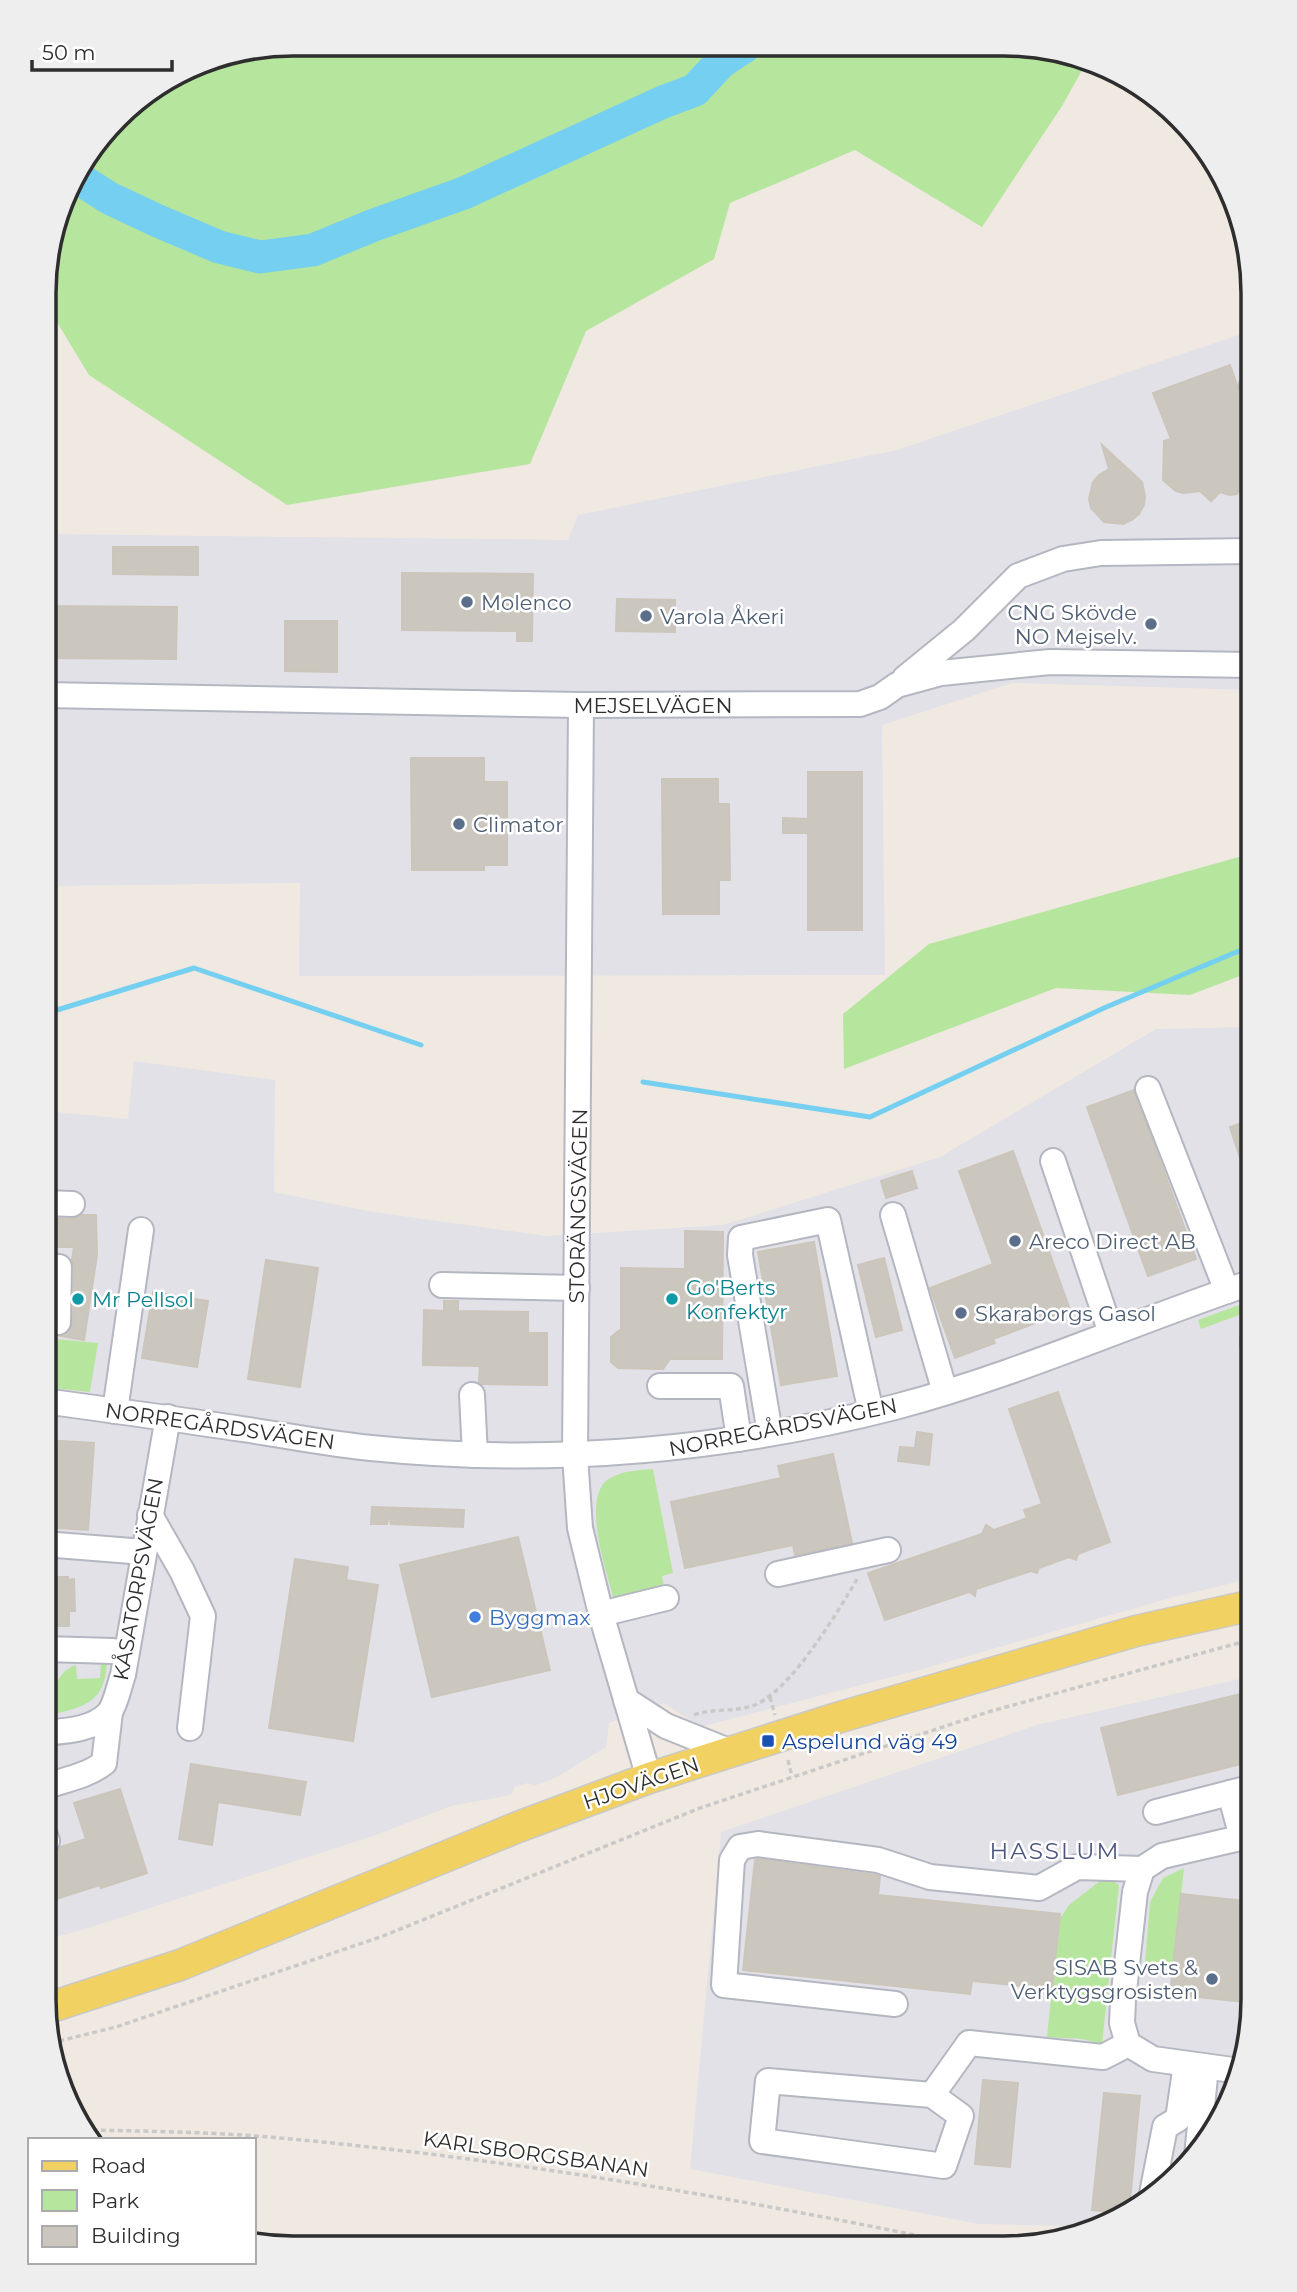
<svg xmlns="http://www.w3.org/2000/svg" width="1297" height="2292" viewBox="0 0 1297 2292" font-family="Montserrat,sans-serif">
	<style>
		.industrial { fill: #e3e1e8 }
		.green { fill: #b6e59e }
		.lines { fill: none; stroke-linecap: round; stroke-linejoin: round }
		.stream { stroke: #75cff0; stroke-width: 5 }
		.river { stroke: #75cff0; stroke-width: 33 }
		.building { fill: #cbc7bf; stroke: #cbc5ba; stroke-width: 2 }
		.minor-casing { stroke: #b4b7c1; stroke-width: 28 }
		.major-casing { stroke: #c9c9c9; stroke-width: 33 }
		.path { stroke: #c9c9c9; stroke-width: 3.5; stroke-dasharray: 5 3.5; stroke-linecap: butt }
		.minor { stroke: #fff; stroke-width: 24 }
		.major { stroke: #f2d163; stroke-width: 30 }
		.service-dot { fill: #5c6f8a; stroke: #fff; stroke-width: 2.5 }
		.culture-dot { fill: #0f9aa8; stroke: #fff; stroke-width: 2.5 }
		.shop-dot { fill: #3f7fe0; stroke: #fff; stroke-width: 2.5 }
		.transit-dot { fill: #1a4fb4; stroke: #fff; stroke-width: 2.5 }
		.labels { text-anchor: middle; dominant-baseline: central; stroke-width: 5; stroke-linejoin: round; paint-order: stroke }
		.service-label { font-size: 21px; fill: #4e5e75; stroke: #fff; text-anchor: start }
		.street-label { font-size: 21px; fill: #2e2e2e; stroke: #fff }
		.culture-label { font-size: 21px; fill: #0d838f; stroke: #fff; text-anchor: start }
		.shop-label { font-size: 21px; fill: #366cbe; stroke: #fff; text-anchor: start }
		.transit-label { font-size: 21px; fill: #164399; stroke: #fff; text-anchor: start }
		.neighbourhood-label { font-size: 23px; letter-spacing: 2px; fill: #4d5680; stroke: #fff }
		.rim { fill: none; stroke: #2e2e2e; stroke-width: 3.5 }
	</style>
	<rect width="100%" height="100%" fill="#efe9e1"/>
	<!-- industrial -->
	<g class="industrial">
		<polygon points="1253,330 1253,690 1012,683 882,725 885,975 299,976 300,883 45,886 46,534 568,540 578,515 897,450"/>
		<polygon points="1253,1027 1253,1578 1174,1597 919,1670 700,1727 664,1703 609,1723 606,1747 557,1777 534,1786 528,1783 515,1787 511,1795 451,1806 376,1835 82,1930 44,1940 45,1111 128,1119 134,1061 275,1080 274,1192 373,1212 547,1236 723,1225 940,1157 1156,1029"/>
		<polygon points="1253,1676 1253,2016 1234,2094 1201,2151 1155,2197 1093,2230 1081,2226 979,2224 690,2169 721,1832 1037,1725"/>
	</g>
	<!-- green -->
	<g class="green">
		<polygon points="293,44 1052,48 1085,65 1062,106 982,227 855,150 730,203 714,259 586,331 530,464 287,505 89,375 46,304 46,261 70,182 128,106 198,63"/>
		<polygon points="1253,853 1253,971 1190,995 1056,988 844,1069 843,1014 929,944"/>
		<polygon points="1253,1300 1253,1310 1201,1329 1198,1320"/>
		<polygon points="45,1338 98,1343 90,1392 44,1387"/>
		<path d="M653,1469L673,1573L662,1576L665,1593L615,1603C608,1576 579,1496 610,1478C623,1471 638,1470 653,1469Z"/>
		<path d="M101,1662L107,1663C105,1703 83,1708 48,1715C50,1697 56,1671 76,1665L77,1679L100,1678Z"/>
		<polygon points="1184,1868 1173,1965 1145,1962 1150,1902 1163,1878"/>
		<polygon points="1100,1881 1113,1881 1119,1885 1102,2044 1082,2039 1047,2037 1059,1920 1069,1905"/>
	</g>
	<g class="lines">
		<!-- stream -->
		<g class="stream">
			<polyline points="57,1010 194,968 421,1045"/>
			<polyline points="643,1082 870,1117 1104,1008 1253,945"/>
		</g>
		<!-- river -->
		<polyline class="river" points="75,176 109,198 158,221 219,247 260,257 313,250 374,225 464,193 663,102 695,90 721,62 744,47"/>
	</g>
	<!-- building -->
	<g class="building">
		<polygon points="1230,365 1250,422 1253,422 1253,469 1241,468 1242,485 1237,494 1230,495 1220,492 1211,501 1200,491 1183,493 1176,491 1163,480 1164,441 1171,439 1153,393"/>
		<polygon points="1102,445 1142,482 1145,496 1144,505 1139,514 1132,520 1123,524 1104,522 1091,508 1089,499 1093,482 1099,475 1109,469"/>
		<polygon points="113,547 198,547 198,575 113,574"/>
		<polygon points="402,573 533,574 532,641 517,641 517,631 402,630"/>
		<polygon points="617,599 675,600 675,632 616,631"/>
		<polygon points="45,606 177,607 176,659 45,658"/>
		<polygon points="285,621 337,621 337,672 285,671"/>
		<polygon points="411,758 484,758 484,782 507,782 507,865 484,865 484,870 412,870"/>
		<polygon points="808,772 862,772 862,930 808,930 808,833 783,833 783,818 808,819"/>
		<polygon points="662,779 718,779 718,804 729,804 730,880 719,880 719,914 663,914"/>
		<polygon points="1134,1090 1196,1259 1148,1276 1087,1107"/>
		<polygon points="1253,1119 1253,1188 1250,1188 1230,1127"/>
		<polygon points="1013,1151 1070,1310 993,1339 995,1343 955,1358 930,1288 993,1264 959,1171"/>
		<polygon points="912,1171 917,1188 886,1198 881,1181"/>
		<polygon points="81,1215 96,1215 97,1255 84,1340 61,1336 70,1330 73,1322 74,1267 72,1260 74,1247 45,1247 45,1218 71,1219"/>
		<polygon points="685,1231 723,1232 722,1359 670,1359 663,1369 618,1368 611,1362 611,1337 621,1329 621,1268 685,1269"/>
		<polygon points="814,1242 837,1376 781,1385 758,1252"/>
		<polygon points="884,1258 902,1330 876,1337 858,1265"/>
		<polygon points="266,1260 318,1268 300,1387 248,1379"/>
		<polygon points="153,1292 208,1301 197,1367 142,1358"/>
		<polygon points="444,1301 458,1301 458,1311 528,1312 528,1333 547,1333 547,1385 482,1384 479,1382 480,1366 423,1365 424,1310 444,1311"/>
		<polygon points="1058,1392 1110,1542 1078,1554 1076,1560 1069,1557 1039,1568 1037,1573 1031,1571 976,1589 975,1596 969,1592 885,1620 868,1573 982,1534 986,1525 994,1530 1027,1518 1024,1510 1042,1504 1009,1409"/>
		<polygon points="917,1432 932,1434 929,1465 898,1461 900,1447 915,1448"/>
		<polygon points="44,1440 94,1443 88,1530 44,1527"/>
		<polygon points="833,1454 852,1543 795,1555 793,1545 685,1568 671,1502 781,1478 778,1466"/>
		<polygon points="372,1507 464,1510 463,1527 391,1524 389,1515 387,1524 371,1524"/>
		<polygon points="518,1537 550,1670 432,1697 400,1565"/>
		<polygon points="295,1559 348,1567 346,1580 378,1585 353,1741 269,1728"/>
		<polygon points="44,1577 68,1577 68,1580 74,1579 75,1611 69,1611 69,1626 44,1626"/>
		<polygon points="1253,1691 1253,1761 1118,1795 1101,1728"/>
		<polygon points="191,1764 306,1782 300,1815 218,1802 212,1845 179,1839"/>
		<polygon points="120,1789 147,1873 101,1888 100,1885 44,1903 44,1855 53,1855 60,1847 86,1839 74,1803"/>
		<polygon points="758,1859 875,1875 880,1876 878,1895 1060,1914 1052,1989 972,1981 970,1994 743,1970 755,1860"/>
		<polygon points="1181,1894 1253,1902 1249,1944 1253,1945 1253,2003 1170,1994"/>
		<polygon points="983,2080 1018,2083 1010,2167 975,2164"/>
		<polygon points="1104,2093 1140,2096 1129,2211 1125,2213 1092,2210"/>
	</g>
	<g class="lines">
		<defs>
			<g id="minor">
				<polyline points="1252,386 1253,386"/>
				<polyline points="905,678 964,630 1018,576 1063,559 1101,553 1253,551"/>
				<polyline points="45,695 581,705 860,704 880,697 897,685 941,673 1050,662 1253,665"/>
				<polyline points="581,705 575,1456 580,1528 601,1614 649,1778"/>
				<polyline points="1148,1089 1227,1291"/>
				<polyline points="1053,1161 1111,1333"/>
				<polyline points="45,1203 72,1204"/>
				<polyline points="893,1215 945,1392"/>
				<polyline points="442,1285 577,1288"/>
				<polyline points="58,1322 59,1267"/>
				<polyline points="1253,1343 1253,1340"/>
				<polyline points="660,1386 731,1386 739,1439"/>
				<polyline points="472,1395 475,1455"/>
				<path d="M44,1401C110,1410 176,1419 242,1429C284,1435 328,1444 371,1448C547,1466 723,1451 895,1407C1017,1375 1133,1322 1253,1282"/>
				<polyline points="115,1411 141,1230"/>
				<polyline points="770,1433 740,1255 741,1238 828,1220 871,1412"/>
				<polyline points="150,1515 182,1571 203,1616 190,1728"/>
				<polyline points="44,1544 144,1552"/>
				<polyline points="778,1574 888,1550"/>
				<polyline points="601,1614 666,1598"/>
				<polyline points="44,1649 113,1651 126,1653"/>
				<polyline points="626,1700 666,1726 731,1752"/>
				<path d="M44,1733C66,1731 93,1730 109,1713C116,1704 119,1686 123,1675L168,1417"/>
				<path d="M44,1787C64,1780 87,1776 104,1763L110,1712"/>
				<polyline points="1230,1793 1242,1837"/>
				<polyline points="1156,1812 1253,1787"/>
				<polyline points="44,1833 47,1841"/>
				<polyline points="895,2004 724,1985 732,1860 740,1847 758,1844 878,1860 930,1877 1039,1888 1077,1867 1142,1869"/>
				<polyline points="1128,2044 1122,2023 1123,2000 1135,1892 1142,1869 1162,1856 1253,1835"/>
				<polyline points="1128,2044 1153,2059 1240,2071"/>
				<polyline points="932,2095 961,2116 944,2166 762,2141 768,2081 932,2095 969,2043 1103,2057 1128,2044"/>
				<polyline points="1197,2156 1206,2067"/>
				<polyline points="1151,2199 1165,2127 1178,2119 1186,2064"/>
			</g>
			<polyline id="major" points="45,2009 180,1965 518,1827 649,1778 837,1718 1136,1631 1253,1605"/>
		</defs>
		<!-- minor casing -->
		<use href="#minor" class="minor-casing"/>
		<!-- major casing -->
		<use href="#major" class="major-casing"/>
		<!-- path -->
		<g class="path">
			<polyline points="770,1697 775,1715"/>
			<path d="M694,1715C712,1708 734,1712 752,1706C788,1695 838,1612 857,1579"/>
			<polyline points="788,1760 792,1777"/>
			<polyline points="51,2043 116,2027 383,1936 700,1808 988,1712 1253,1639"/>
			<path d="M84,2130C145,2131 208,2132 269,2137C508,2158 744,2199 978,2248"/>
		</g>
		<!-- minor -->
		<use href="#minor" class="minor"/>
		<!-- major -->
		<use href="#major" class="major"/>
	</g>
	<!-- markers -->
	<g class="service-dot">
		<circle cx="467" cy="602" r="7"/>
		<circle cx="646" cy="616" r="7"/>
		<circle cx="1151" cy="624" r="7"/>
		<circle cx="459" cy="824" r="7"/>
		<circle cx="1015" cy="1241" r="7"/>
		<circle cx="961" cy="1313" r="7"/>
		<circle cx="1212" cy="1979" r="7"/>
	</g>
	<g class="culture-dot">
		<circle cx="78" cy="1299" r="7"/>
		<circle cx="672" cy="1299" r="7"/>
	</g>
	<circle class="shop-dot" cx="475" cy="1617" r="7"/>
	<rect class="transit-dot" x="761" y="1734" width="14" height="14" rx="3.5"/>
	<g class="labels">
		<!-- service labels -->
		<g class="service-label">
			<text x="481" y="602">Molenco</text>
			<text x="1137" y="612" text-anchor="end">CNG Skövde<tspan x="1137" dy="24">NO Mejselv.</tspan></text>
			<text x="660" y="616">Varola Åkeri</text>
			<text x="473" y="824">Climator</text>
			<text x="1029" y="1241">Areco Direct AB</text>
			<text x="975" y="1313">Skaraborgs Gasol</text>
			<text x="1198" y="1967" text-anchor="end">SISAB Svets &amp;<tspan x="1198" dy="24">Verktygsgrosisten</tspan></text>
		</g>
		<!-- street labels -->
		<g class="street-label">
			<text x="653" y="705">MEJSELVÄGEN</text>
			<text transform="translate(578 1206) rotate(-89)">STORÄNGSVÄGEN</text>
			<text transform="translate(220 1426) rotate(8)">NORREGÅRDSVÄGEN</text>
			<text transform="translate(783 1427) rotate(-11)">NORREGÅRDSVÄGEN</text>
			<text transform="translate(138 1579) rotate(-80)">KÅSATORPSVÄGEN</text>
			<text transform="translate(641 1783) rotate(-19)">HJOVÄGEN</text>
			<text transform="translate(536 2154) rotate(8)">KARLSBORGSBANAN</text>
		</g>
		<!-- culture labels -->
		<g class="culture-label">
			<text x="686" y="1287">Go'Berts<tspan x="686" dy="24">Konfektyr</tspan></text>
			<text x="92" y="1299">Mr Pellsol</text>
		</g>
		<!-- shop labels -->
		<g class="shop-label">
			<text x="489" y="1617">Byggmax</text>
		</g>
		<!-- transit labels -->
		<g class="transit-label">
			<text x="782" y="1741">Aspelund väg 49</text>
		</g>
		<!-- neighbourhood labels -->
		<g class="neighbourhood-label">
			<text x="1055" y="1851">HASSLUM</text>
		</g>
	</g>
	<!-- crop -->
	<path d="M0 0H1297V2292H0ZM293 56H1004A237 237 0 0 1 1241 293V1999A237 237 0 0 1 1004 2236H293A237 237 0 0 1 56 1999V293A237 237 0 0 1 293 56Z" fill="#eee" fill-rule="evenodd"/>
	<path class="rim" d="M293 56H1004A237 237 0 0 1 1241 293V1999A237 237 0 0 1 1004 2236H293A237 237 0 0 1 56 1999V293A237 237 0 0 1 293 56Z"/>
	<!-- legend -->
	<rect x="28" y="2138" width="228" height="126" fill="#ffffff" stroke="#ababab" stroke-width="2"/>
	<rect x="42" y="2161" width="35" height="10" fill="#f2d163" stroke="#ababab" stroke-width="2"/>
	<text x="91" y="2173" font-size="21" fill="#2e2e2e">Road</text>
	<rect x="42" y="2190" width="35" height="21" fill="#b6e59e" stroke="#ababab" stroke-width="2"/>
	<text x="91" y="2208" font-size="21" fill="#2e2e2e">Park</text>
	<rect x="42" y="2226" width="35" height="21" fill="#cbc7bf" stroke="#ababab" stroke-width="2"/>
	<text x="91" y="2243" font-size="21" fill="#2e2e2e">Building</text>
	<!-- scale -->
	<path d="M32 60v10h140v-10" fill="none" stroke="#2e2e2e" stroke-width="3.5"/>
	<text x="42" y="60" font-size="21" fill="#2e2e2e" stroke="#ffffff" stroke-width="5" paint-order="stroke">50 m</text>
</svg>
